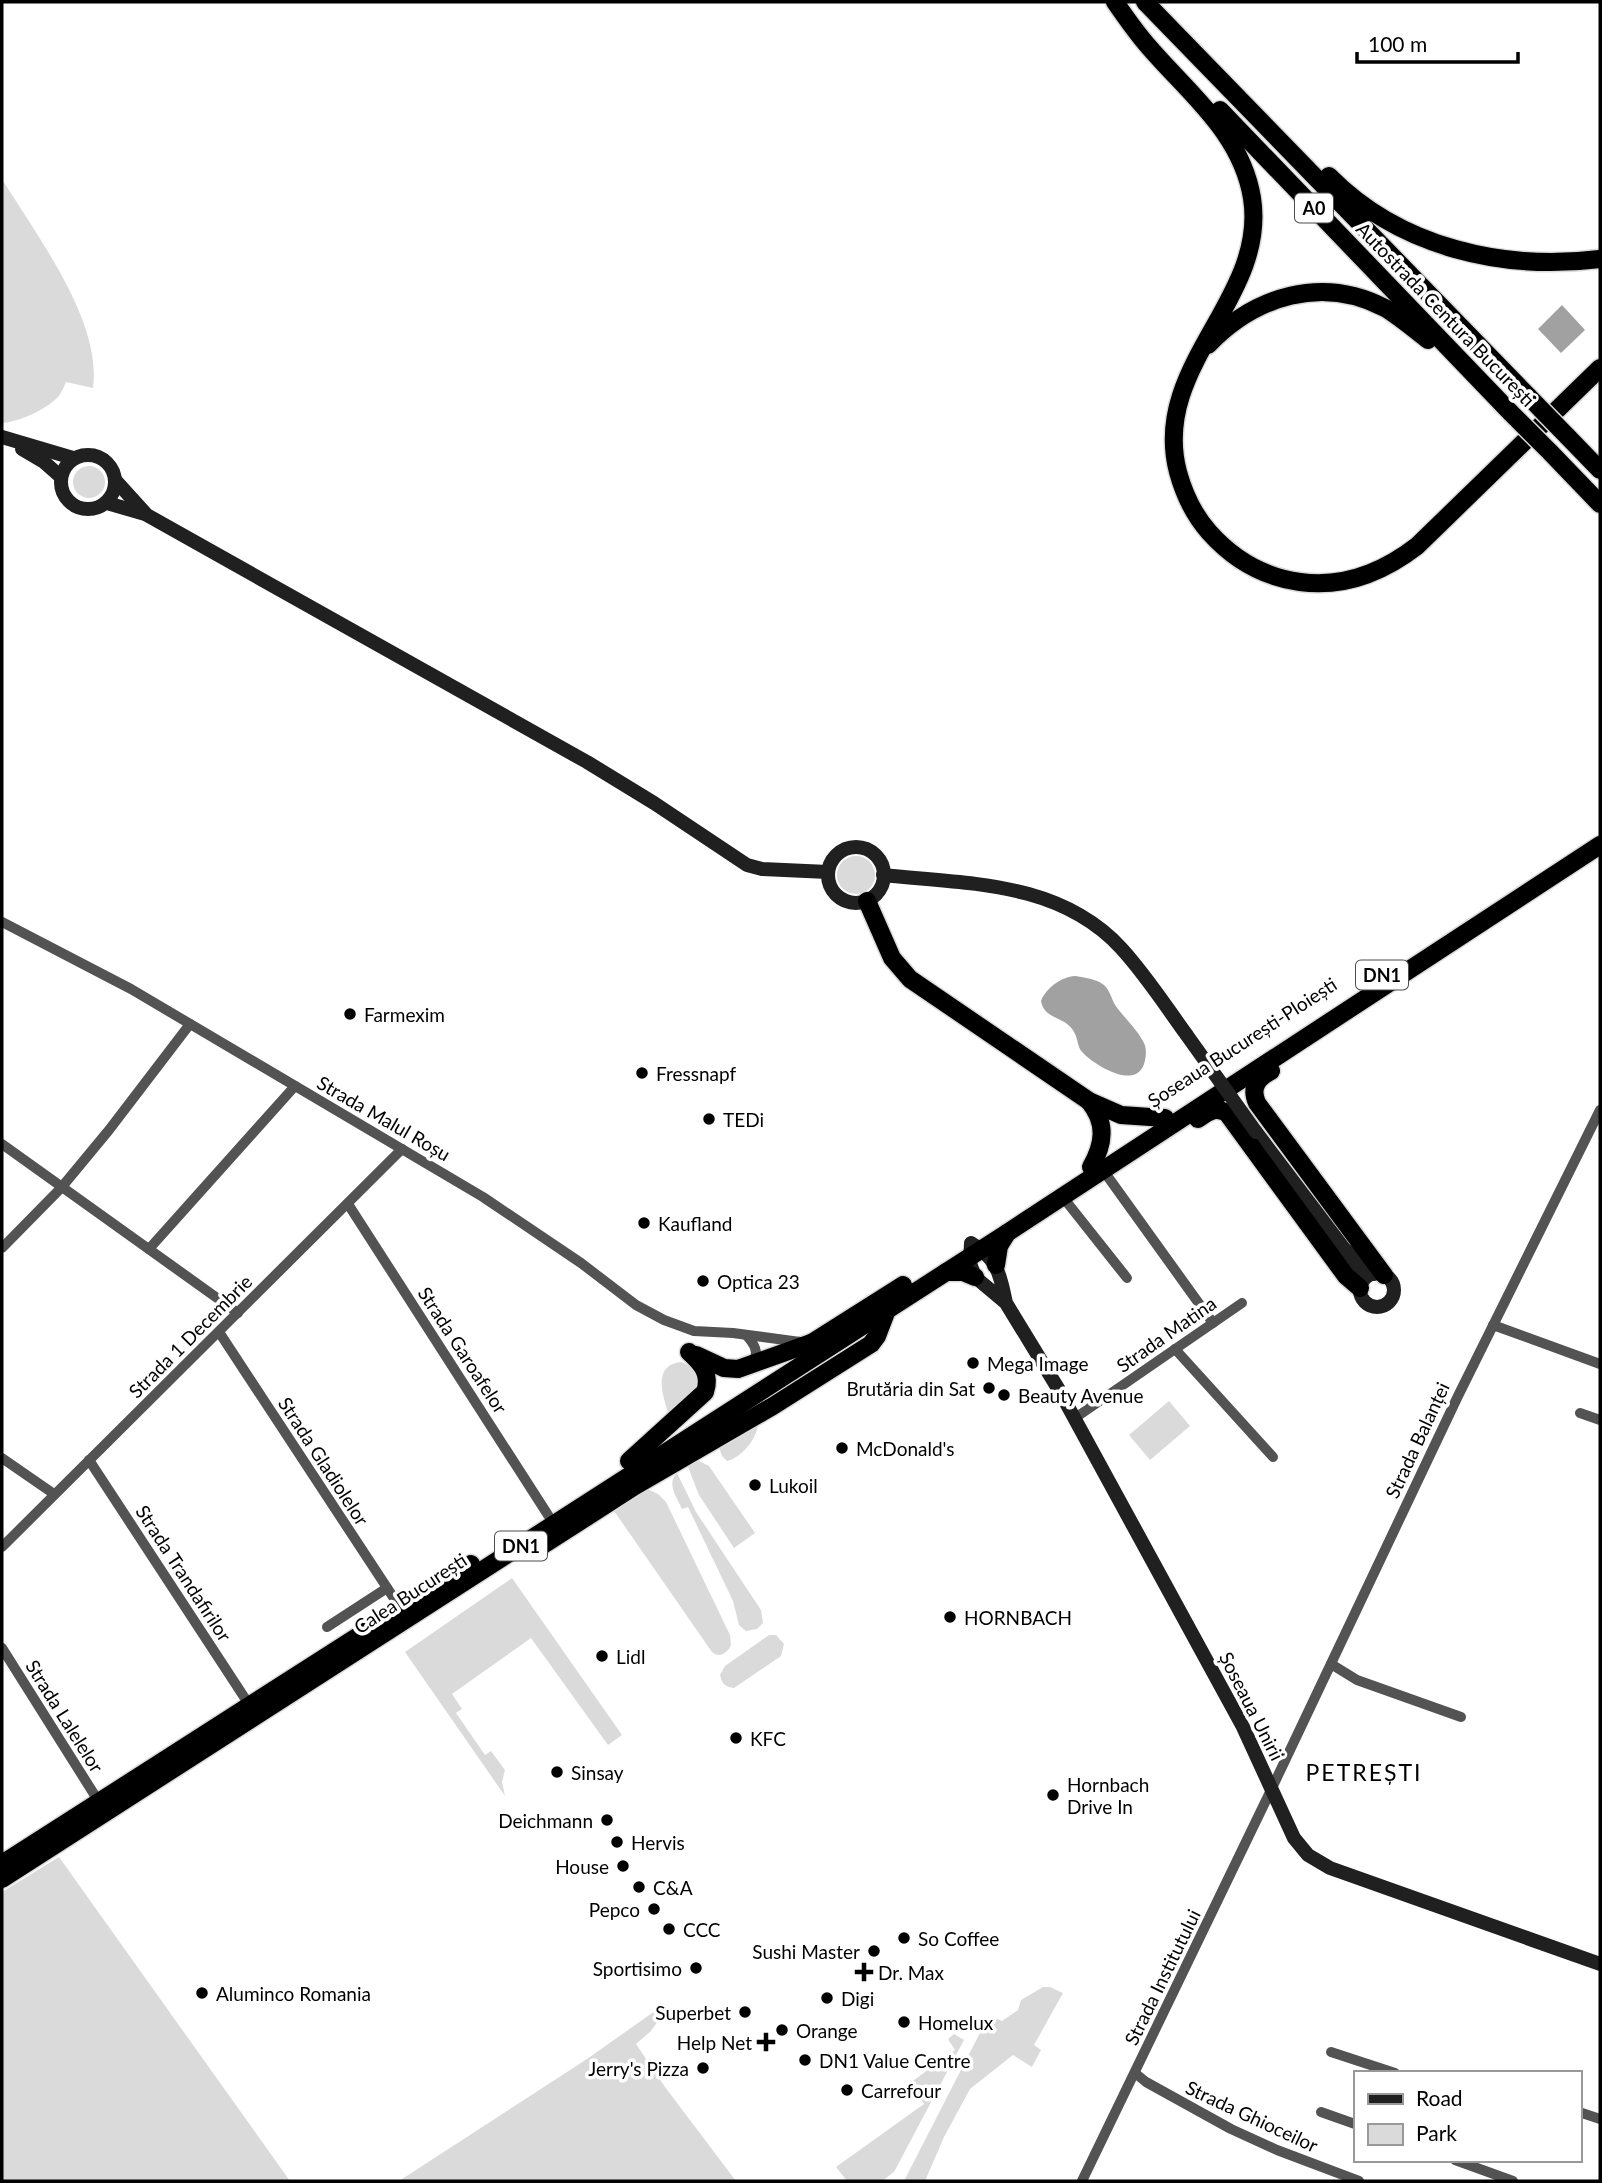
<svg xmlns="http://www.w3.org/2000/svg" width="1602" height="2183" viewBox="0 0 1602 2183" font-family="Lato,sans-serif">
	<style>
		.green { fill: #dadada }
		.water { fill: #a1a1a1 }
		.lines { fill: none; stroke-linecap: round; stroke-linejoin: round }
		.highway-casing { stroke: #dbdbdb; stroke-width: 21 }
		.street { stroke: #535353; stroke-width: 10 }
		.secondary { stroke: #202020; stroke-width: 14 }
		.highway { stroke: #000; stroke-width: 18 }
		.highway-bridge-casing { stroke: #dbdbdb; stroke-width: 21; stroke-linecap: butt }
		.secondary-bridge { stroke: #202020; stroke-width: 14 }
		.highway-bridge { stroke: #000; stroke-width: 18 }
		.poi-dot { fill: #000; stroke: #fff; stroke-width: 2.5 }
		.labels { text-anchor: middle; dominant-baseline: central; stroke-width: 7; stroke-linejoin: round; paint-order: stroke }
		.shield { fill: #fff; stroke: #4c4c4c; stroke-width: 2 }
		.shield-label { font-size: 18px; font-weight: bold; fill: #000 }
		.street-label { font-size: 19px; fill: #000; stroke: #fff }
		.poi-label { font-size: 19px; fill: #000; stroke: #fff; text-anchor: start }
		.quarter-label { font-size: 23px; letter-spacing: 2px; fill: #000; stroke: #fff }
	</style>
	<rect width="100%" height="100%" fill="#fff"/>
	<!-- green -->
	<g class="green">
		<path d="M2,179C36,235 102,320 93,388L66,382C64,387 61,393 58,397C45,410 19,422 2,423Z"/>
		<circle cx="89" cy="482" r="16"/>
		<circle cx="856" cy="875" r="19"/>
		<path d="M681,1362C695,1367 700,1375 698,1390L668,1412C662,1393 653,1365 681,1362Z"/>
		<polygon points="1169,1401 1190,1426 1150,1460 1129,1435"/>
		<path d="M758,1425C756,1440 741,1458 727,1461L722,1456L719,1447L730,1443Z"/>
		<polygon points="697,1460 709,1466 755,1533 734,1548 699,1495 688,1467"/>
		<path d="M677,1473L696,1512L761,1610L763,1623L757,1629L746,1631L739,1625L733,1601L688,1507L682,1509C677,1498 666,1483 677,1473Z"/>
		<path d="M647,1489L658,1494L666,1502L730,1635L731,1645C728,1652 720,1659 712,1652L612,1508L641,1490Z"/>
		<polygon points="512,1578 622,1735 608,1745 531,1638 452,1694 462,1709 456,1713 485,1755 491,1751 505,1770 502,1782 505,1796 405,1652"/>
		<path d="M769,1635H776L784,1644L781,1656L734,1688C725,1687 722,1684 720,1675L725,1666Z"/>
		<polygon points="59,1857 290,2181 2,2181 2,1892"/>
		<polygon points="1043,1987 1050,1987 1063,1993 1034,2045 1041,2050 1032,2067 1013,2055 970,2089 944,2137 925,2181 904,2181 983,2027 995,2018 1002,2021 1018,2010 1021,2000"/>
		<polygon points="655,2011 660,2018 651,2031 636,2044 665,2087 736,2181 399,2181 587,2059"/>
		<polygon points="954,2034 964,2040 894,2172 882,2181 847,2181 836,2167 924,2104 910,2083 955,2050 948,2039"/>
	</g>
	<!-- water -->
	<g class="water">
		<polygon points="1562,305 1585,330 1561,353 1538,329"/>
		<path d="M1075,976C1086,978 1102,979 1108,990C1112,997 1113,1003 1118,1009C1126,1019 1138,1031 1144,1043C1147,1049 1146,1058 1144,1064C1135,1091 1093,1064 1082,1052C1077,1046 1078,1038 1074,1032C1066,1016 1044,1020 1041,1001C1046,988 1061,977 1075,976Z"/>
	</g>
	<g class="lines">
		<defs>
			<g id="highway">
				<path d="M1115,2C1124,15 1133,28 1143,40C1184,90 1241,130 1252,198C1268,299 1150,366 1178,472C1184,494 1194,515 1209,532C1233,559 1264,577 1300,582C1344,588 1382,573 1417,546L1600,368"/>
				<polyline points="1145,2 1529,397"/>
				<polyline points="1220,110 1511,413"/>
				<path d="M1329,176C1400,248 1504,271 1600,259"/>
				<path d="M1208,345C1255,296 1322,275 1385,308C1400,317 1414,329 1428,340"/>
				<polyline points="1567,436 1600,470"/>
				<polyline points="1550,452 1600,504"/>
				<polyline points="867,901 892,958 910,979 1089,1101 1121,1115 1165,1118"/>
				<path d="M1271,1071C1258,1078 1250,1087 1257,1103L1384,1275"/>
				<path d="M1089,1101C1107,1123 1104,1144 1091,1167"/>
				<path d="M1198,1119C1208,1112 1215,1106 1227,1113L1346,1276L1360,1288"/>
				<polyline points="996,1265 999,1246 1007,1233"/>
				<polyline points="946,1272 963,1272 975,1277"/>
				<polyline points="805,1347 903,1285"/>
				<polyline points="696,1355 724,1368 738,1369 811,1343"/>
				<path d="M629,1461L705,1392C711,1374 702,1364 689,1352"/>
				<polyline points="540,1547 635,1486 773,1406 871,1344 877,1336 887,1310"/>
				<polyline points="2,1864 471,1564"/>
				<polyline points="2,1879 1007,1233 1600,845"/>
			</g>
		</defs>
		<!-- highway casing -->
		<use href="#highway" class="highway-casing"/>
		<!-- street -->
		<g class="street">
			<polyline points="2,922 131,989 483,1197 581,1263 636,1305 664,1320 694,1331 733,1333 800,1342"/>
			<polyline points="2,1144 238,1313"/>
			<polyline points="1103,1170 1213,1323"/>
			<polyline points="1062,1196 1127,1278"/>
			<polyline points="348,1204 548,1515"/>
			<polyline points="2,1248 61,1188 109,1130 190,1024"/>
			<polyline points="149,1249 295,1086"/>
			<polyline points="1493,1325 1600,1364"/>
			<polyline points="219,1332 401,1609"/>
			<path d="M747,1336C755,1345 759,1352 753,1363"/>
			<polyline points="1175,1349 1273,1457"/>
			<polyline points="1580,1413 1600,1420"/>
			<polyline points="1075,1418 1242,1303"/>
			<polyline points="2,1458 54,1494"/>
			<polyline points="89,1460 250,1706"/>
			<polyline points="2,1547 402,1149"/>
			<polyline points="327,1627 387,1588"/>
			<polyline points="2,1648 99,1802"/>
			<polyline points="1331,1664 1357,1680 1461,1717"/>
			<polyline points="1331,2052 1395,2073"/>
			<polyline points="1135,2073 1146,2082 1231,2129 1277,2150 1359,2181"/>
			<polyline points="1321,2112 1355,2124"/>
			<polyline points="1579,2112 1600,2119"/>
			<polyline points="1455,2160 1513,2181"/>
			<polyline points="1082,2181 1272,1788 1458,1396 1600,1110"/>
		</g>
		<!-- secondary -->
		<g class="secondary">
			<polyline points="2,437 73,458"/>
			<polyline points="22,449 44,462 61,477"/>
			<circle cx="88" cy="482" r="27"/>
			<polyline points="116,481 145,513"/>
			<polyline points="107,503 145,514 587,762 654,803 747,865 762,869 828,872"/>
			<circle cx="856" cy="875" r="28"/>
			<path d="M883,875C968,884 1059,881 1121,948C1145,974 1165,1005 1186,1034"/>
			<polyline points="1256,1132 1345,1250 1348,1261 1363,1280"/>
			<polyline points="1345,1250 1354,1255 1374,1274"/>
			<circle cx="1377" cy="1290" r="17"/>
			<path d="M1006,1303C1000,1274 998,1259 971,1243L970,1263L975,1277L1006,1303L1059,1390L1243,1727L1294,1838L1308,1855L1330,1868L1600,1964"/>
		</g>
		<!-- highway -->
		<use href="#highway" class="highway"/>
		<defs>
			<g id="highway-bridge">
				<polyline points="1529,397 1567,436"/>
				<polyline points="1511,413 1550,452"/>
			</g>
		</defs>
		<!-- highway-bridge casing -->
		<use href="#highway-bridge" class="highway-bridge-casing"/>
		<!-- secondary-bridge -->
		<polyline class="secondary-bridge" points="1186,1034 1256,1132"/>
		<!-- highway-bridge -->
		<use href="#highway-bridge" class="highway-bridge"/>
	</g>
	<!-- markers -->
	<g class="poi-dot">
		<circle cx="350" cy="1014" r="7"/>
		<circle cx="642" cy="1073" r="7"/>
		<circle cx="709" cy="1119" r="7"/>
		<circle cx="644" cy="1223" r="7"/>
		<circle cx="703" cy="1281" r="7"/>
		<circle cx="973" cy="1363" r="7"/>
		<circle cx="989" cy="1388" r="7"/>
		<circle cx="1004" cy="1395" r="7"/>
		<circle cx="842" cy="1448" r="7"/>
		<circle cx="755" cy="1485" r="7"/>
		<circle cx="950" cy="1617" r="7"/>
		<circle cx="602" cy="1656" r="7"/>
		<circle cx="736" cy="1738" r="7"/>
		<circle cx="557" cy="1772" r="7"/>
		<circle cx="1053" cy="1795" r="7"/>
		<circle cx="607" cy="1820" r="7"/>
		<circle cx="617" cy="1842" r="7"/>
		<circle cx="623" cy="1866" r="7"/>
		<circle cx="639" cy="1887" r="7"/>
		<circle cx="654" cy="1909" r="7"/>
		<circle cx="669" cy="1929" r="7"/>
		<circle cx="904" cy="1938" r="7"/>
		<circle cx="874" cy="1951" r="7"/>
		<circle cx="696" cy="1968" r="7"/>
		<path d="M860.5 1961.5h7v7h7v7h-7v7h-7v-7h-7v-7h7z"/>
		<circle cx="202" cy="1993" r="7"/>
		<circle cx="827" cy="1998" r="7"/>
		<circle cx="745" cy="2012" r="7"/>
		<circle cx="904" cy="2022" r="7"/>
		<circle cx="782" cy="2030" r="7"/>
		<path d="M762.5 2031.5h7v7h7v7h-7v7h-7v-7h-7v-7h7z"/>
		<circle cx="805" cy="2060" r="7"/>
		<circle cx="703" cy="2068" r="7"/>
		<circle cx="847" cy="2090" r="7"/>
	</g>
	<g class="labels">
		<!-- shield labels -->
		<g class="shield">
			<rect x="1295" y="193.5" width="38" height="29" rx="5"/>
			<rect x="1356" y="960.5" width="52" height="29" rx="5"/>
			<rect x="495" y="1531.5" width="52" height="29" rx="5"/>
		</g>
		<g class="shield-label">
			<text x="1314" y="208">A0</text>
			<text x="1382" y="975">DN1</text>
			<text x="521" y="1546">DN1</text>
		</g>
		<!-- street labels -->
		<g class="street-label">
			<text transform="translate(1446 314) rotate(46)">Autostrada Centura București</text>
			<text transform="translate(1242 1042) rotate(-33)">Șoseaua București-Ploiești</text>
			<text transform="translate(384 1118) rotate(30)">Strada Malul Roșu</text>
			<text transform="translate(1166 1334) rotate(-35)">Strada Matina</text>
			<text transform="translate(190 1336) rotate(-45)">Strada 1 Decembrie</text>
			<text transform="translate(463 1350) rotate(57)">Strada Garoafelor</text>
			<text transform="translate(1417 1440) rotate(-65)">Strada Balanței</text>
			<text transform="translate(324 1461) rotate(57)">Strada Gladiolelor</text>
			<text transform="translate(184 1573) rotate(57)">Strada Trandafirilor</text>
			<text transform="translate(410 1593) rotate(-33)">Calea București</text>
			<text transform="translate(1252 1706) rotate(63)">Șoseaua Unirii</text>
			<text transform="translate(65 1716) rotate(58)">Strada Lalelelor</text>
			<text transform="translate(1162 1977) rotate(-64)">Strada Institutului</text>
			<text transform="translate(1252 2116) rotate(25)">Strada Ghioceilor</text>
		</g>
		<!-- poi labels -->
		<g class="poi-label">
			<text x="364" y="1014">Farmexim</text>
			<text x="656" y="1073">Fressnapf</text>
			<text x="723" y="1119">TEDi</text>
			<text x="658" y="1223">Kaufland</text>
			<text x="717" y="1281">Optica 23</text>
			<text x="987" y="1363">Mega Image</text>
			<text x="975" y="1388" text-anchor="end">Brutăria din Sat</text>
			<text x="1018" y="1395">Beauty Avenue</text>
			<text x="856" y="1448">McDonald's</text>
			<text x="769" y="1485">Lukoil</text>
			<text x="964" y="1617">HORNBACH</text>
			<text x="616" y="1656">Lidl</text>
			<text x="750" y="1738">KFC</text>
			<text x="571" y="1772">Sinsay</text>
			<text x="1067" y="1784">Hornbach<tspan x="1067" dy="22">Drive In</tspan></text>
			<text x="593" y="1820" text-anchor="end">Deichmann</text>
			<text x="631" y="1842">Hervis</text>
			<text x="609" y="1866" text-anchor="end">House</text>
			<text x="653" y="1887">C&amp;A</text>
			<text x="640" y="1909" text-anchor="end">Pepco</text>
			<text x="683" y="1929">CCC</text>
			<text x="918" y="1938">So Coffee</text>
			<text x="860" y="1951" text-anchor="end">Sushi Master</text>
			<text x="682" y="1968" text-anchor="end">Sportisimo</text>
			<text x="878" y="1972">Dr. Max</text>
			<text x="216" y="1993">Aluminco Romania</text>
			<text x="841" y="1998">Digi</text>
			<text x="731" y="2012" text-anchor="end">Superbet</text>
			<text x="918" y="2022">Homelux</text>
			<text x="796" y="2030">Orange</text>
			<text x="752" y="2042" text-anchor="end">Help Net</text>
			<text x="819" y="2060">DN1 Value Centre</text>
			<text x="689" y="2068" text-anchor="end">Jerry's Pizza</text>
			<text x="861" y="2090">Carrefour</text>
		</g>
		<!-- quarter labels -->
		<g class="quarter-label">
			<text x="1364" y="1772">PETREȘTI</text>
		</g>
	</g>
	<!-- border -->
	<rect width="1602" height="2183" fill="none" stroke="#000000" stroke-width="7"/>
	<!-- legend -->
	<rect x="1354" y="2071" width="228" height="91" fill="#ffffff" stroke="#999999" stroke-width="2"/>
	<rect x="1368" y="2094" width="35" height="10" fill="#202020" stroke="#999999" stroke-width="2"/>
	<text x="1416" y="2106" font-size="21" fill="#000000">Road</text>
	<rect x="1368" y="2124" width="35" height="21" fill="#dadada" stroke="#999999" stroke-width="2"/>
	<text x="1416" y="2141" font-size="21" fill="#000000">Park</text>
	<!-- scale -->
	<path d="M1357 52v10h161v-10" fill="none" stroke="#000000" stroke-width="3.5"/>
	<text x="1368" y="52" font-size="21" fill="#000000" stroke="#ffffff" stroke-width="5" paint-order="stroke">100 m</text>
</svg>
